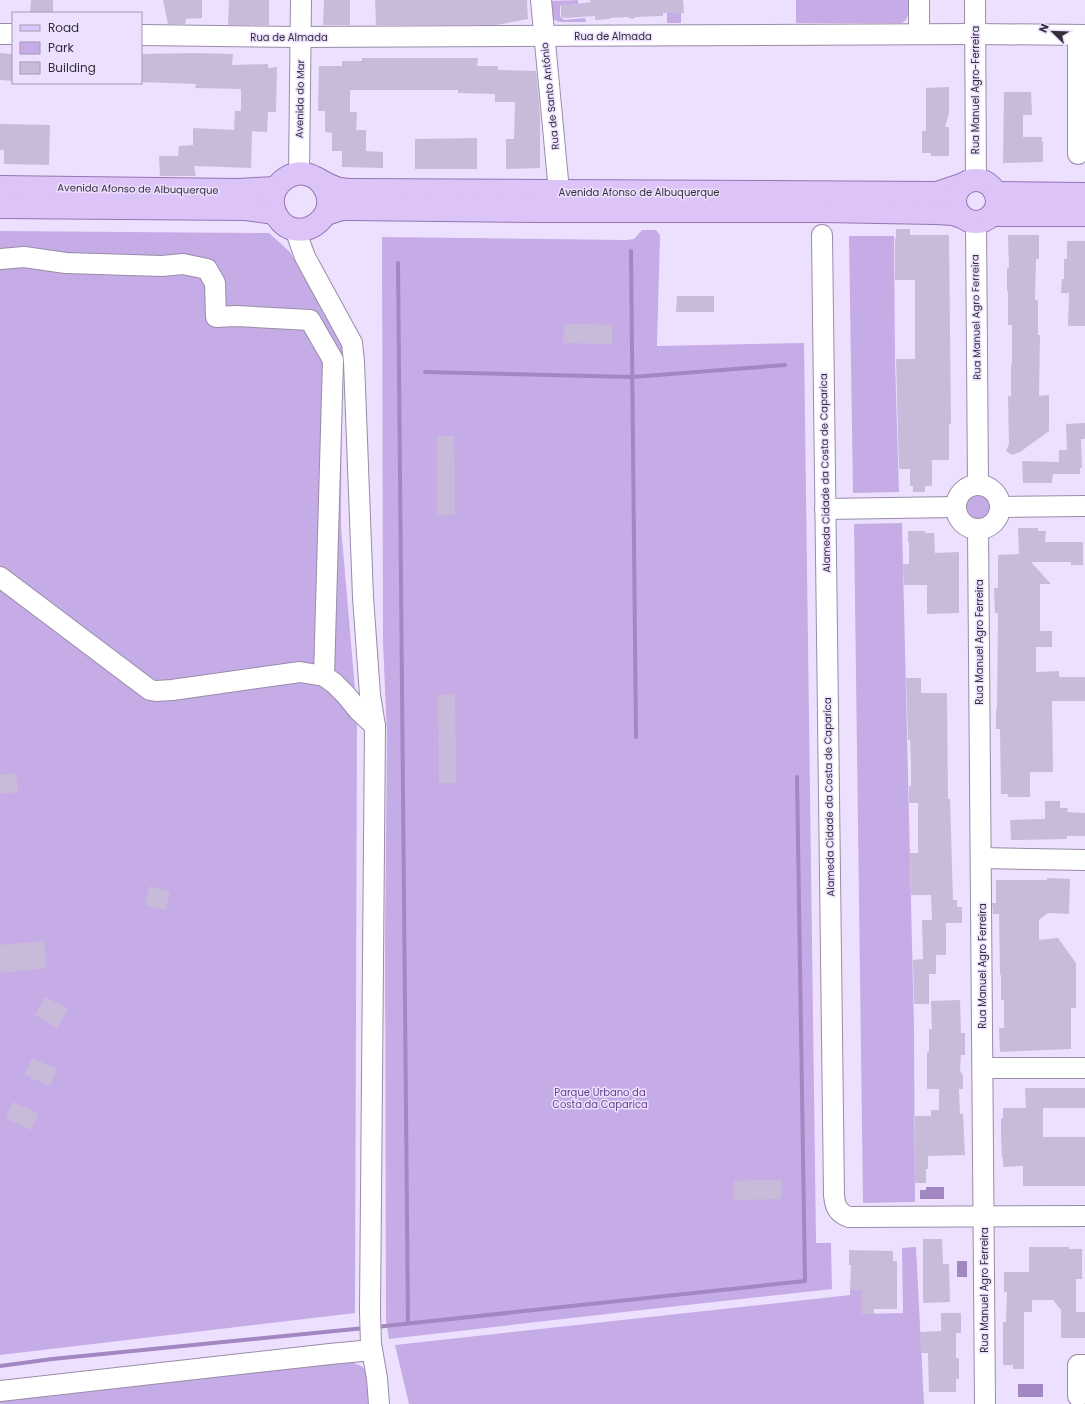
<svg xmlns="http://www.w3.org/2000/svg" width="1085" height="1404" viewBox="0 0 1085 1404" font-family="Poppins,sans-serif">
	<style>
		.green { fill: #c6ace6 }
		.water { fill: #a287c3 }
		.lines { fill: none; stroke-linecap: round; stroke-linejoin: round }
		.stream { stroke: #a287c3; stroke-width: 4 }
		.building { fill: #c8bbd9 }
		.minor-casing { stroke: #988ca8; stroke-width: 22 }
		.major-casing { stroke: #9276b2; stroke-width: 24 }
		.minor { stroke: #fff; stroke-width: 20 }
		.major { stroke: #dcc4f8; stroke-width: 22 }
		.labels { text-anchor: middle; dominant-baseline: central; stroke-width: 3; stroke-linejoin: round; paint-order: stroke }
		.street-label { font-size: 10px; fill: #332e3a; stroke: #ede0ff }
		.park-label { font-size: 10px; fill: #67428c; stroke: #ede0ff }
	</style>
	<rect width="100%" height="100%" fill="#ede0ff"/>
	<!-- green -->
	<g class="green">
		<polygon points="578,0 579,14 577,4 561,6 560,6 560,16 564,20 585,18 586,22 559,22 553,19 550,1"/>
		<polygon points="796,0 910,0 910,10 906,20 902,23 796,23"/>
		<rect x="667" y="13" width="14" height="10"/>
		<polygon points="642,230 656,230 660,235 657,346 804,343 816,1240 816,1243 831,1243 832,1289 642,1310 389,1339 386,1321 385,938 387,735 383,643 382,237 626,240 634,239"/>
		<polygon points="0,231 269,233 290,252 342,341 341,527 355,689 359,711 357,721 355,1313 0,1355"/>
		<polygon points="849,236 894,236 895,360 899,492 853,493"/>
		<circle cx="978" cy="507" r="12"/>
		<polygon points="902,523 914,1028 915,1202 863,1203 854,524"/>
		<polygon points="916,1247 924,1404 409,1404 395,1345 850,1295 850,1290 862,1290 862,1314 903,1313 902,1248"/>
		<polygon points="347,1360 361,1366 366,1370 374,1404 0,1404 0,1397"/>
	</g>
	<!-- water -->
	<g class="water">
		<polygon points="926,1187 944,1187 944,1199 920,1199 920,1190 926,1190"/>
		<rect x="957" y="1261" width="10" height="16"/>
		<rect x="1018" y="1384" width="25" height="13"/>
	</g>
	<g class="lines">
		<!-- stream -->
		<g class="stream">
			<polyline points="631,251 636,737"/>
			<polyline points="398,263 408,1323"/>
			<polyline points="425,372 632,377 785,365"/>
			<polyline points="376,1327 805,1281 797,777"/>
			<polyline points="0,1366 52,1359 365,1328"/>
		</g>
	</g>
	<!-- building -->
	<g class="building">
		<polygon points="31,0 53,0 53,13 30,13"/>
		<polygon points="163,0 202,0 202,18 186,19 185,24 168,24"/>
		<polygon points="229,0 269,0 269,25 228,25"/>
		<polygon points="324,0 350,0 350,25 323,25"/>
		<polygon points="375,0 527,0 528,19 496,25 376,25"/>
		<polygon points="590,0 683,0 684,13 663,13 663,16 636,17 633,19 627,17 610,18 610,19 595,20 595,16 564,18 561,16 561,6 591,2"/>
		<polygon points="0,53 13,54 13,81 0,80"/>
		<polygon points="196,53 233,54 232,65 268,64 268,68 277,67 276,112 268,112 267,132 252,131 251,168 194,166 196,176 160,176 159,156 178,156 179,146 193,145 193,128 234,130 235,111 241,111 241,89 195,88 196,84 141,82 141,54"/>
		<polygon points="362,58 478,58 477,66 498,66 498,70 536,71 540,114 540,168 506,169 506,139 514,139 515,102 495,102 495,94 458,93 458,90 350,90 350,112 357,112 356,130 366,130 366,151 383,152 383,168 342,167 342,151 332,151 332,133 325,132 325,111 318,111 319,66 342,66 342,61 362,61"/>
		<polygon points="949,87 949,113 945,127 949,127 949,156 931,156 931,153 922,153 922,131 926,131 926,88"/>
		<polygon points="1004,92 1031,92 1032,115 1023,115 1023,137 1042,137 1042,142 1043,142 1043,162 1003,163"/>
		<polygon points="0,124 50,125 49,165 4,164 4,150 0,150"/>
		<polygon points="477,138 477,169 415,169 415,139"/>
		<polygon points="896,229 910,229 910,235 949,235 951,424 949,424 949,460 932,460 932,486 925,486 925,492 913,492 913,486 910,486 910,469 899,469 896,359 915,359 915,280 895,280 895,238 896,238"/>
		<polygon points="1008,235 1039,235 1039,259 1036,259 1035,300 1038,300 1038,335 1040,335 1039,396 1049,395 1049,431 1020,452 1012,455 1006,451 1009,444 1008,396 1011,396 1011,365 1012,365 1012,325 1008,325 1008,291 1007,291 1007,268 1009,268"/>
		<polygon points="1067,241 1085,241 1085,326 1068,326 1069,293 1061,293 1062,279 1064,279 1064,259 1067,259"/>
		<polygon points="677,296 714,296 714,312 676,312"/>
		<polygon points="564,324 612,325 612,344 563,343"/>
		<polygon points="1085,423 1085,439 1081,439 1082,468 1080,468 1080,474 1053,474 1052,483 1023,483 1022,461 1059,462 1059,450 1067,450 1066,424"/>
		<polygon points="437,436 454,436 455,515 437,515"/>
		<polygon points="1018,528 1038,528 1038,531 1046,531 1045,542 1083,542 1083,565 1071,565 1071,562 1031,562 1051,584 1040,584 1040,631 1052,631 1052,647 1036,647 1036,672 1059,671 1059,677 1085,677 1085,701 1052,701 1053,772 1030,772 1030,797 1008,797 1008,794 1001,794 1000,729 996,729 996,709 997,709 998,613 995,613 994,588 998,588 998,555 1019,554"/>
		<polygon points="908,531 925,531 925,533 934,533 935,553 959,552 959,613 927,614 927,585 904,585 903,564 909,564 909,542 908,542"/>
		<polygon points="906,678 921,678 921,693 947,693 948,799 950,799 953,900 957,900 957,907 962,907 962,923 946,923 946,955 936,955 936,974 929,974 929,1004 914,1004 913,960 923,959 922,920 932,920 931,895 911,895 910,853 918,853 918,803 909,803 909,786 911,786 911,764 910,740 908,740"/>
		<polygon points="455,694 456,783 439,783 438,695"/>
		<polygon points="16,773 18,792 0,794 0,775"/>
		<polygon points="1045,801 1060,801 1060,808 1068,808 1067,812 1085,813 1085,836 1067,836 1067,839 1011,840 1010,820 1045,819"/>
		<polygon points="1047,878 1070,879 1069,914 1048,913 1039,920 1039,940 1058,938 1076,963 1076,1008 1071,1008 1071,1049 1000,1052 999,1028 1004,1028 1004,1000 1001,1000 1001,975 1000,975 999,914 993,914 992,903 996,903 996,880 1047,880"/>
		<polygon points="150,886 170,892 165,910 145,905"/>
		<polygon points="44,941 46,968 0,973 0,945"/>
		<polygon points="45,997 68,1009 57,1028 35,1015"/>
		<polygon points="960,1000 961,1033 965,1033 965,1055 961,1055 960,1071 963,1075 963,1089 959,1089 960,1114 963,1114 965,1155 928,1156 928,1169 926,1169 926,1183 915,1183 915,1116 931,1116 931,1110 939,1110 939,1089 927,1089 927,1052 929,1052 929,1029 932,1029 931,1001"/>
		<polygon points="32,1058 57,1069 50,1086 25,1075"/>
		<polygon points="1025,1088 1085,1088 1085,1108 1043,1108 1043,1137 1085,1137 1085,1186 1023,1186 1023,1166 1003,1167 1003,1158 1002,1158 1001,1136 1001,1119 1003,1118 1003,1108 1026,1108"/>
		<polygon points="13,1102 38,1113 31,1130 6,1118"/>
		<polygon points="781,1180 781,1199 734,1200 734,1181"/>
		<polygon points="923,1239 942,1239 943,1264 949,1264 950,1302 923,1303"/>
		<polygon points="1029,1247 1069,1247 1069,1249 1082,1249 1082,1279 1076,1279 1076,1312 1085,1312 1085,1338 1061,1338 1061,1310 1053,1300 1032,1300 1032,1312 1024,1312 1024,1369 1013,1369 1013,1365 1003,1365 1003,1322 1006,1322 1007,1292 1004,1292 1004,1272 1029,1272"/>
		<polygon points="849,1250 893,1251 893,1261 897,1261 897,1309 874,1309 874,1314 861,1314 862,1290 850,1290 851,1265 849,1265"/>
		<polygon points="941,1313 961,1313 961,1333 956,1333 956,1358 959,1358 959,1379 956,1379 956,1392 929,1392 928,1353 921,1353 920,1332 941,1331"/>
	</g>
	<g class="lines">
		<defs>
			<g id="minor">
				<polyline points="541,0 559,191"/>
				<polyline points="919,0 919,34"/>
				<polyline points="975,0 976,181"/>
				<polyline points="0,34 13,34"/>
				<polyline points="141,35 300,37 976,34 1085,35"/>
				<polyline points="1078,154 1078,35"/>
				<polyline points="299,174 301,0"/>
				<polyline points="976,222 978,485"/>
				<polyline points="295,229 305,257 352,343 354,362 363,597 370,695 375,726 370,1312 371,1344 377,1378 379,1404"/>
				<path d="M822,235L834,1195C835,1207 838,1213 849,1217L1085,1216"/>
				<polyline points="0,259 24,257 66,263 162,266 183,264 207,269 215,283 216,317 236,316 310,320 333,360 324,676"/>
				<circle cx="978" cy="507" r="22"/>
				<polyline points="1000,507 1085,506"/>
				<polyline points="825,509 956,507"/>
				<polyline points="978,529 985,1404"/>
				<polyline points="0,577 150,690 156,691 172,690 300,672 324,676 334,683 346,695 359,711 375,726"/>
				<polyline points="981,858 1085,860"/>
				<polyline points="983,1068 1085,1068"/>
				<polyline points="0,1391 330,1354 372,1350"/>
				<polyline points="1078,1396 1078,1365 1085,1365"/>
			</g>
			<g id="major">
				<path d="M316,178C352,210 300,250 278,218C274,212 272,206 273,198C275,182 293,169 309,175C318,178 325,184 334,187C341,190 348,190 355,190L937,193L964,184"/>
				<circle cx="976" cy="201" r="21"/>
				<polyline points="0,187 237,190 276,188"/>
				<polyline points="995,193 1085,194"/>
				<polyline points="0,207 246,209 275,213"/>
				<polyline points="326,214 342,209 348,209 544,211 822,211 936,213 953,214 964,218"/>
				<polyline points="991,216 994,215 1085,215"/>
			</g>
		</defs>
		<!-- minor casing -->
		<use href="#minor" class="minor-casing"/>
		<!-- major casing -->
		<use href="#major" class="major-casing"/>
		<!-- minor -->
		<use href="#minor" class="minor"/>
		<!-- major -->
		<use href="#major" class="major"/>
	</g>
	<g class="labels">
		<!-- street labels -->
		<g class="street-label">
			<text x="613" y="36">Rua de Almada</text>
			<text x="289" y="37">Rua de Almada</text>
			<text transform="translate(975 90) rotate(-90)">Rua Manuel Agro-Ferreira</text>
			<text transform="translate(550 96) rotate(-96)">Rua de Santo António</text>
			<text transform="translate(300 99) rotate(-89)">Avenida do Mar</text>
			<text transform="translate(138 189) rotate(1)">Avenida Afonso de Albuquerque</text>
			<text x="639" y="192">Avenida Afonso de Albuquerque</text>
			<text transform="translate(976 317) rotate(-91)">Rua Manuel Agro Ferreira</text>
			<text transform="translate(825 473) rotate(-91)">Alameda Cidade da Costa de Caparica</text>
			<text transform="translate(979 642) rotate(-90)">Rua Manuel Agro Ferreira</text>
			<text transform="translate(829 797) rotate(-91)">Alameda Cidade da Costa de Caparica</text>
			<text transform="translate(982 966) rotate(-90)">Rua Manuel Agro Ferreira</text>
			<text transform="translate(984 1290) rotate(-90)">Rua Manuel Agro Ferreira</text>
		</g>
		<!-- park labels -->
		<g class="park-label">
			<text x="600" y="1092">Parque Urbano da<tspan x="600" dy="12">Costa da Caparica</tspan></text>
		</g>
	</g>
	<!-- legend -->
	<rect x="12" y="12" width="130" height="72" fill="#ede0ff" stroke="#a399b0"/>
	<rect x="20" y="25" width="20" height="6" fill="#dcc4f8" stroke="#a399b0"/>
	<text x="48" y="32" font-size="12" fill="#332e3a">Road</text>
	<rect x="20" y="42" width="20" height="12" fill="#c6ace6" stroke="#a399b0"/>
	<text x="48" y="52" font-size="12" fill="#332e3a">Park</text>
	<rect x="20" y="62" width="20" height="12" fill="#c8bbd9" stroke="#a399b0"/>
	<text x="48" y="72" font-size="12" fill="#332e3a">Building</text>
	<!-- north arrow -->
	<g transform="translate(1053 32) rotate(293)" stroke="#ede0ff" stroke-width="3" paint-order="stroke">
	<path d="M0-3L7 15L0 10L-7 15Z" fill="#332e3a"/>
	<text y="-6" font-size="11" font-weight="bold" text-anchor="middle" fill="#332e3a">N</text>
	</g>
</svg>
